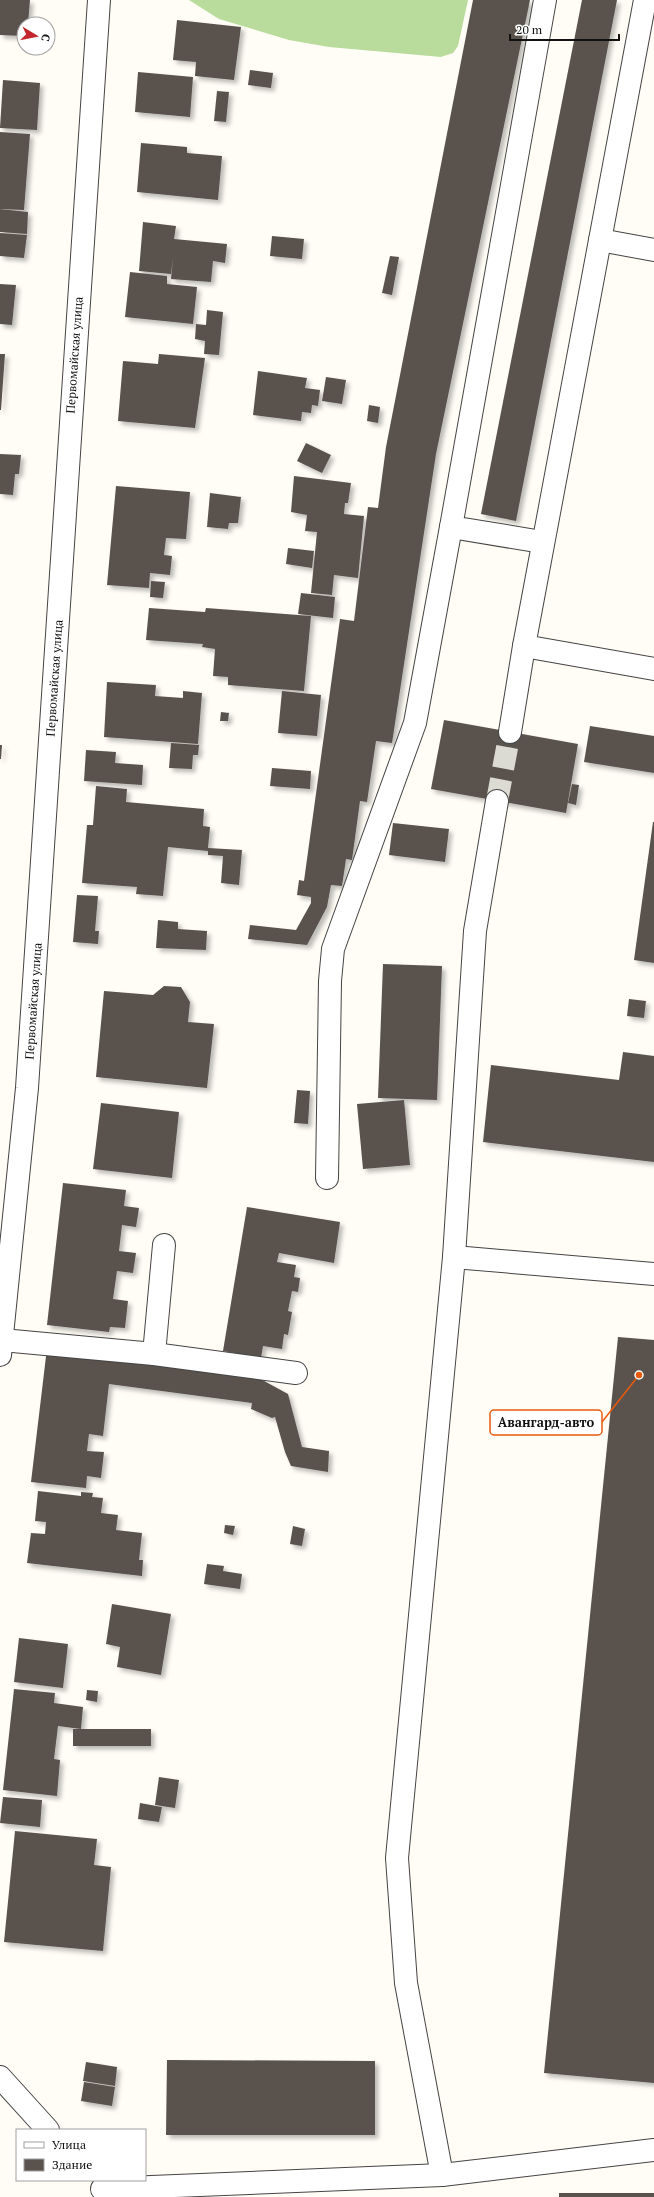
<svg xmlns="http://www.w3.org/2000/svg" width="654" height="2197" viewBox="0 0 654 2197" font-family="'PT Serif',serif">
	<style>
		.forest { fill: #b9dc9c }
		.building { fill: #5a524d; filter: url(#shadow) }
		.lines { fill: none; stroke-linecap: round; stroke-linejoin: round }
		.minor-tunnel { stroke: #dbdad3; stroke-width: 22; stroke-dasharray: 22 11; stroke-linecap: butt }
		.minor-casing { stroke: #444; stroke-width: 24 }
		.minor { stroke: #fff; stroke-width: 22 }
		.labels { text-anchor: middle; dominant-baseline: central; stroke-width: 4; stroke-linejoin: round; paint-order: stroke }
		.street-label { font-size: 12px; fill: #111; stroke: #fff }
		.leader { fill: none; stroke: #e8590c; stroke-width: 1.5 }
		.callout-dot { fill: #e8590c; stroke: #fff; stroke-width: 1.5 }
		.callout { fill: #fff; stroke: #e8590c; stroke-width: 1.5 }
		.callout-label { font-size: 13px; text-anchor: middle; font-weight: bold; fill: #111 }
	</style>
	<defs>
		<filter id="shadow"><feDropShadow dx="3.5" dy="3.5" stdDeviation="2" flood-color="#0004"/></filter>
	</defs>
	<rect width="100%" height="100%" fill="#fffdf5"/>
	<!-- forest -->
	<polygon class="forest" points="189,0 468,0 458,46 453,53 441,57 329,47 289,40 219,19"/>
	<!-- building -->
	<g class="building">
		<polygon points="0,0 30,0 28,24 24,24 24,36 0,35"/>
		<polygon points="473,0 530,0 436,454 392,743 376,741 367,802 360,801 352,860 346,859 342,886 331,885 327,907 307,945 248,939 250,925 296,930 311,903 311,897 297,895 299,880 304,881 340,619 354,621 368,507 378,508 386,447"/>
		<polygon points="582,0 617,0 516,521 481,514"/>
		<polygon points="177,20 241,27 234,80 195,76 196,62 173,60"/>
		<polygon points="250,70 273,73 271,88 248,85"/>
		<polygon points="138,72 193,77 190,117 135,112"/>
		<polygon points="3,80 40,83 37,130 0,128"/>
		<polygon points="217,91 229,92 226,122 214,121"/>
		<polygon points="0,132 30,134 24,210 0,209"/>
		<polygon points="141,143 187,147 187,153 222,156 218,200 137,192"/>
		<polygon points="0,209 28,212 27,234 0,232"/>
		<polygon points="143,222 176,226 174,239 227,244 225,263 213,261 211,282 171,279 173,258 171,274 139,271"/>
		<polygon points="0,233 27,235 24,258 0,256"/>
		<polygon points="272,236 304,239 302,259 270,256"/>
		<polygon points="390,256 399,257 392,295 382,293"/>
		<polygon points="130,272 167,276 167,284 197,287 193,324 125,317"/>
		<polygon points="0,284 16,285 12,325 0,324"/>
		<polygon points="207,310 223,312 219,355 204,354 205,341 195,339 196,324 206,325"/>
		<polygon points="0,354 5,354 1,410 0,410"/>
		<polygon points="159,354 205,358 195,428 118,421 123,361 158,364"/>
		<polygon points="258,371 307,378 305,388 320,390 318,406 312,405 311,413 302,412 301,421 253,415"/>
		<polygon points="326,377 346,380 342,404 322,401"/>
		<polygon points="369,405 380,407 378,423 367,421"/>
		<polygon points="306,443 331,455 322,473 297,461"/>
		<polygon points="0,454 21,455 19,474 15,474 13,495 0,494"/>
		<polygon points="294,476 351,483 348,503 345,503 344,514 364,516 358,578 334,575 332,595 311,593 317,532 305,531 307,515 291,512"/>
		<polygon points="116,486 190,492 186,539 166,538 164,555 172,556 170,575 150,573 149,588 107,585"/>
		<polygon points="210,493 241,497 238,523 229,523 228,529 207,527"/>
		<polygon points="288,548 314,551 312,568 286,564"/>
		<polygon points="151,581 165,582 163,598 150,597"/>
		<polygon points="301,593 335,597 333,618 298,614"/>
		<polygon points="149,608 205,612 206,608 311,616 304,691 228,685 228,677 213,676 215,649 202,647 203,644 146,640"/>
		<polygon points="107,682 156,685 155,696 183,698 183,691 202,693 198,744 104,737"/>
		<polygon points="282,691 321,695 317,736 278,733"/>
		<polygon points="221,712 229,713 228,721 220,721"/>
		<polygon points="444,720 578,744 566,813 431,789"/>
		<polygon points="590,726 654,736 654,773 584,762"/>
		<polygon points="171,743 199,745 198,755 193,755 192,769 169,768"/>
		<polygon points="0,745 2,745 1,759 0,759"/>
		<polygon points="86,750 116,752 115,763 143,765 142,785 84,781"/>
		<polygon points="272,768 311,771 310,789 270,786"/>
		<polygon points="572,784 579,785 576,805 568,803"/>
		<polygon points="96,786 127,789 126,802 204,809 203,826 210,827 208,848 242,850 239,885 221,883 223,856 208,855 208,851 168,847 163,896 136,894 137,887 82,883 87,825 93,825"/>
		<polygon points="653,822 654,822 654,963 634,960"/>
		<polygon points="393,823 449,829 445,862 389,855"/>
		<polygon points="77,895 98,896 95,931 99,931 98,944 73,942"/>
		<polygon points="158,920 178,922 178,929 207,931 206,950 156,948"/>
		<polygon points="383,964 442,966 437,1100 378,1098"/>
		<polygon points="164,986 181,987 190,1002 188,1022 214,1024 207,1088 96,1077 104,991 153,995"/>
		<polygon points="629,999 646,1001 644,1018 627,1016"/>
		<polygon points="623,1052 654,1056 654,1162 483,1142 491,1065 619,1080"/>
		<polygon points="297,1090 310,1091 308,1124 294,1123"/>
		<polygon points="404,1100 410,1165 363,1169 357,1104"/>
		<polygon points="101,1103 179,1112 172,1178 93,1169"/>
		<polygon points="63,1183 126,1190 124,1206 139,1208 136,1227 122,1225 119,1251 136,1253 133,1273 117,1271 113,1299 128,1301 125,1328 110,1327 109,1332 47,1325"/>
		<polygon points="247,1207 340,1222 334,1263 279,1253 277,1262 296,1265 294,1277 300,1278 298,1292 292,1291 288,1311 292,1312 288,1335 284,1334 282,1349 263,1346 261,1358 223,1351"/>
		<polygon points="618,1337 654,1340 654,2083 544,2073"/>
		<polygon points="47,1348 255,1376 288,1394 302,1447 329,1451 328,1472 291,1466 285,1452 275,1417 272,1418 251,1409 252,1403 109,1384 103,1436 89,1434 87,1451 104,1452 101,1478 87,1476 86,1488 31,1482"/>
		<polygon points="38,1491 81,1496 81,1492 93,1493 92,1497 103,1498 101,1513 118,1515 116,1530 142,1533 139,1560 143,1560 142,1576 27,1563 31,1533 45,1534 46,1522 35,1521"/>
		<polygon points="225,1525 235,1526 233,1535 224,1533"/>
		<polygon points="293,1526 305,1529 302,1546 290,1544"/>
		<polygon points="207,1564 224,1566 223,1571 242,1574 240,1589 204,1584"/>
		<polygon points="112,1604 171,1614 161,1675 117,1667 120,1647 106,1644"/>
		<polygon points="19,1638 68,1644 63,1688 14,1682"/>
		<polygon points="14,1689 55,1693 54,1703 83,1707 81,1729 58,1726 54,1759 60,1760 57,1796 3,1790"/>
		<polygon points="87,1690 98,1691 97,1702 86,1700"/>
		<rect x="73" y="1729" width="78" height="17"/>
		<polygon points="159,1777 179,1780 175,1808 155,1805"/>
		<polygon points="3,1797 42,1800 40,1827 0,1823"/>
		<polygon points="140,1803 162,1807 159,1822 138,1819"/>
		<polygon points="15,1831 97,1839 94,1865 111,1867 103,1951 4,1942"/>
		<polygon points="167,2060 375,2061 375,2135 166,2135"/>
		<polygon points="86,2062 117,2067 115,2086 83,2081"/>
		<polygon points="84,2082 115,2087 112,2106 81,2101"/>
		<rect x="559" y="2193" width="95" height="4"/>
	</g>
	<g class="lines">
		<!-- minor-tunnel -->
		<polyline class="minor-tunnel" points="497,801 510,732"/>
		<defs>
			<g id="minor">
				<polyline points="645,0 524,646 654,669"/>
				<polyline points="600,240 654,250"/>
				<polyline points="542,542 451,527 545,0"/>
				<polyline points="510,732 524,646"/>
				<polyline points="327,1178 330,981 333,949 415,723 451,527"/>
				<polyline points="454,1257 654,1274"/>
				<polyline points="2,1340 154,1354 296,1373"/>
				<polyline points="154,1354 164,1245"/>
				<polyline points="0,1355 27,1088 99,0"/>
				<polyline points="0,2077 48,2130"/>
				<polyline points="442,2175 406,1983 397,1858 454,1257 475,931 497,801"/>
				<polyline points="102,2189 442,2175 654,2150"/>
			</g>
		</defs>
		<!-- minor casing -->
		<use href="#minor" class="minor-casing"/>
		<!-- minor -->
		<use href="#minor" class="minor"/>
	</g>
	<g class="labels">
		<!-- street labels -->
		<g class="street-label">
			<text transform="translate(74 355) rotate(-86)">Первомайская улица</text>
			<text transform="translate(54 678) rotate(-86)">Первомайская улица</text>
			<text transform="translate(33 1001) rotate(-86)">Первомайская улица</text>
		</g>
	</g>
	<!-- callouts -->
	<path class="leader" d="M639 1375L602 1422"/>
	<circle class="callout-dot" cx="639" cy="1375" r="4"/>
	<rect class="callout" x="490" y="1410" width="112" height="25" rx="4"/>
	<g class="callout-label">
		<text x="546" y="1427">Авангард-авто</text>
	</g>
	<!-- legend -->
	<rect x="16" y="2129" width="130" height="52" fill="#ffffff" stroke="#a0a0a0"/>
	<rect x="24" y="2142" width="20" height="6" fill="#ffffff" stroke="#a0a0a0"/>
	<text x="52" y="2149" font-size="12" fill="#111111">Улица</text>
	<rect x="24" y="2159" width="20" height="12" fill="#5a524d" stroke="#a0a0a0"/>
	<text x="52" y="2169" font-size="12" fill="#111111">Здание</text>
	<!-- north arrow -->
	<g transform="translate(36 36) rotate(100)"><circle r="19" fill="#ffffff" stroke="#a0a0a0"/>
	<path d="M0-3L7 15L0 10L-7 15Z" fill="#c4262e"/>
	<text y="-6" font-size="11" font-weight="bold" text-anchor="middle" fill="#111111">С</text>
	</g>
	<!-- scale -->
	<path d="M510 34v6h109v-6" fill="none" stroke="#111111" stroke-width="2"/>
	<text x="516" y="34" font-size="12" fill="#111111" stroke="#ffffff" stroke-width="3" paint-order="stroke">20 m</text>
</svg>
